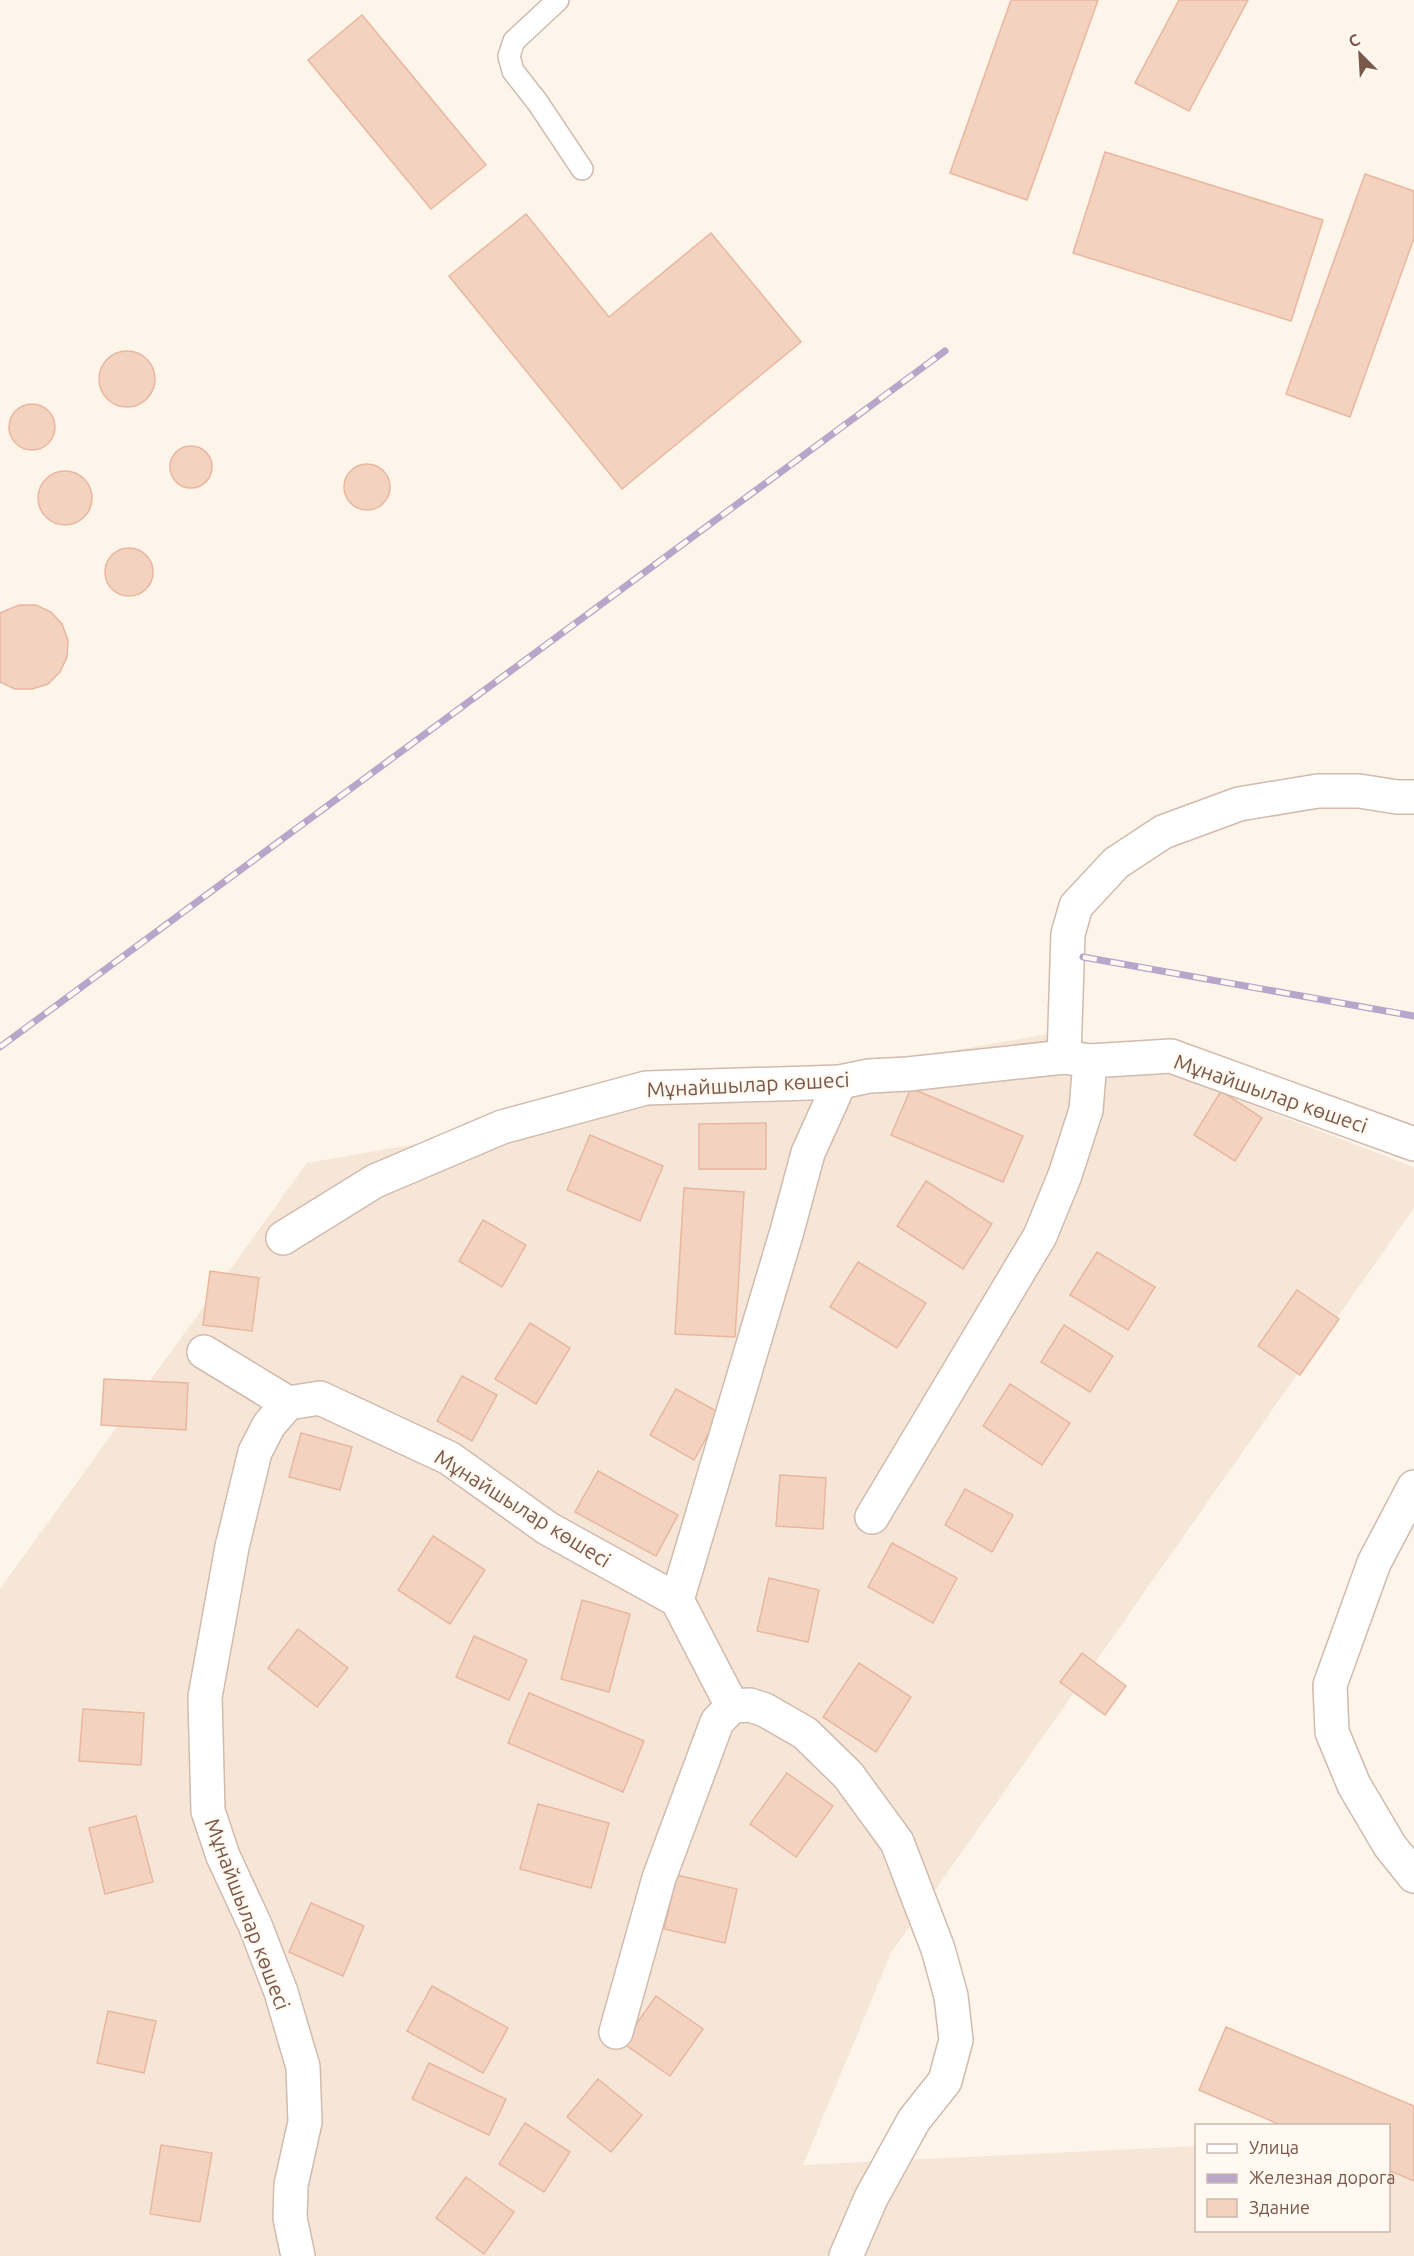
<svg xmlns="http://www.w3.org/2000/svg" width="1414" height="2256" viewBox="0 0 1414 2256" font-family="Ubuntu,sans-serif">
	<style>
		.residential { fill: #f6e6d8 }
		.building { fill: #f4d2c0; stroke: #e8b79f; stroke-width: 1.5 }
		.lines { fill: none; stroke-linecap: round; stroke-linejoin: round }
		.lane-casing { stroke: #d1bbae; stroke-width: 24 }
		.street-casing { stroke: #d1bbae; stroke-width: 36 }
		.lane { stroke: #fff; stroke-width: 21 }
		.street { stroke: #fff; stroke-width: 33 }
		.rail-casing { stroke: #b7a6c9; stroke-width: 7 }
		.rail { stroke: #fff9f1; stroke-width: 4.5; stroke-dasharray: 14; stroke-linecap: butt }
		.labels { text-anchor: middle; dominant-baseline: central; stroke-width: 4.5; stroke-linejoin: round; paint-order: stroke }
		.street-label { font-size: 21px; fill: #7a594b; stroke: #fff9f1 }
	</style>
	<rect width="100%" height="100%" fill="#fdf5ea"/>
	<!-- residential -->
	<polygon class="residential" points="1060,1032 1414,1167 1414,1208 891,1953 803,2165 1196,2146 1196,2230 1388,2230 1389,2136 1414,2135 1414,2256 0,2256 0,1589 307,1163"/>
	<!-- building -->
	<g class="building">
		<polygon points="1011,0 1098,0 1027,200 950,173"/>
		<polygon points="1179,0 1248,0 1189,111 1135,83"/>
		<polygon points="362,15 486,165 431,209 308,60"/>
		<polygon points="1105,152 1323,220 1291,321 1073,253"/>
		<polygon points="1365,174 1414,191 1414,238 1350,417 1286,394"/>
		<polygon points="526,214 609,317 711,233 801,342 622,489 449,276"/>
		<circle cx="127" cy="379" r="28"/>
		<circle cx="32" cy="427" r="23"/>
		<circle cx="191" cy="467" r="21"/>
		<circle cx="367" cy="487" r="23"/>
		<circle cx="65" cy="498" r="27"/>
		<circle cx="129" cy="572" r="24"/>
		<polygon points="19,605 36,605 51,612 62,624 68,640 67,657 60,672 48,684 32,689 15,689 0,682 0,613"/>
		<polygon points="911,1088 1023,1136 1003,1182 891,1135"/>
		<polygon points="1221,1091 1262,1118 1235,1161 1194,1135"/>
		<polygon points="766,1123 766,1169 699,1169 699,1124"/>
		<polygon points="590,1135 663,1166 640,1221 567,1190"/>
		<polygon points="926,1181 992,1224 963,1269 897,1226"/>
		<polygon points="684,1188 744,1192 735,1337 675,1334"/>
		<polygon points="483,1220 526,1245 502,1287 459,1261"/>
		<polygon points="1097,1252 1155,1287 1128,1330 1070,1295"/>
		<polygon points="858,1262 926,1303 897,1348 830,1307"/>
		<polygon points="210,1271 259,1278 252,1331 203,1325"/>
		<polygon points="1297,1290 1339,1319 1300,1375 1258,1346"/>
		<polygon points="530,1323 570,1348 536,1404 495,1379"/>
		<polygon points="1064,1325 1113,1356 1090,1392 1041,1362"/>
		<polygon points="462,1376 497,1395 472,1441 437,1421"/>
		<polygon points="104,1379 188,1383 186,1430 101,1425"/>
		<polygon points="1010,1384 1070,1423 1042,1465 983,1426"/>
		<polygon points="676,1389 720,1413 694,1460 650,1435"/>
		<polygon points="301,1433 352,1447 340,1490 289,1477"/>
		<polygon points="598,1471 678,1515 656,1556 575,1512"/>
		<polygon points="780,1475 826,1478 823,1529 776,1526"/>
		<polygon points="965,1489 1013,1515 992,1552 945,1525"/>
		<polygon points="433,1536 485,1570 450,1624 398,1590"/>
		<polygon points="892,1543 957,1578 933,1623 868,1587"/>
		<polygon points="769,1578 819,1590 808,1642 757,1631"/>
		<polygon points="582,1600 630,1614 609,1692 561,1679"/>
		<polygon points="298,1629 348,1668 317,1707 268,1668"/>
		<polygon points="474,1636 527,1660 509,1700 456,1677"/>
		<polygon points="1082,1653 1126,1686 1105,1715 1060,1682"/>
		<polygon points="859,1663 911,1697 876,1752 823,1717"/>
		<polygon points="529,1693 644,1741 623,1792 508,1743"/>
		<polygon points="83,1709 144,1713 141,1765 79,1761"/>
		<polygon points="787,1773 833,1806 796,1857 750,1824"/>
		<polygon points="538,1804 609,1823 591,1888 520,1869"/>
		<polygon points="136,1816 153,1882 105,1894 89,1828"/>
		<polygon points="677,1875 737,1889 725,1943 664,1929"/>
		<polygon points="311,1903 364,1926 343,1976 289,1952"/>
		<polygon points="432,1986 508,2028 483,2073 407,2031"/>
		<polygon points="656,1996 703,2029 670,2076 623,2043"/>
		<polygon points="108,2011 156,2021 144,2073 97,2063"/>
		<polygon points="1226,2027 1414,2106 1414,2181 1388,2170 1388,2126 1283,2126 1199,2090"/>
		<polygon points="429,2063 506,2099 489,2135 412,2099"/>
		<polygon points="598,2079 642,2115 611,2152 567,2117"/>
		<polygon points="525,2123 570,2152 544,2192 499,2164"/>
		<polygon points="161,2145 212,2153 200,2222 150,2214"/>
		<polygon points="466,2177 514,2212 484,2254 436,2218"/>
	</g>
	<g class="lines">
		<defs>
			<polyline id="lane" points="558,0 514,41 509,56 513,71 538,103 582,169"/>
			<g id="street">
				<polyline points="1064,1057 1068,934 1076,906 1116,863 1163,832 1239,804 1318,791 1359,791 1397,797 1414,797"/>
				<polyline points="283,1238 375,1181 502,1127 646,1088 840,1082 869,1076 908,1074 1064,1057 1090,1061 1171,1056 1414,1144"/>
				<polyline points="204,1352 288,1403 269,1425 255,1452 232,1547 205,1697 208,1811 223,1856 255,1925 281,1992 303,2067 305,2122 291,2185 290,2218 298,2256"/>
				<polyline points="288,1403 320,1398 449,1458 547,1528 677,1600 732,1706 717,1722 659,1878 616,2032"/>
				<polyline points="1414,1487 1374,1563 1330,1685 1332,1732 1354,1785 1390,1846 1414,1876"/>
				<polyline points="872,1517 1040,1236 1065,1175 1086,1110 1090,1061"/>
				<polyline points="677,1600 787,1231 808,1153 840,1082"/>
				<polyline points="732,1706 750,1705 765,1710 805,1733 848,1775 897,1842 938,1949 951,1996 956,2040 945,2081 914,2120 871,2198 846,2256"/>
			</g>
		</defs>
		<!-- lane casing -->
		<use href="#lane" class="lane-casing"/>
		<!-- street casing -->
		<use href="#street" class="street-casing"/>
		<!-- lane -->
		<use href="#lane" class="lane"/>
		<!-- street -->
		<use href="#street" class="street"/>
		<defs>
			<g id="rail">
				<polyline points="1083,957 1414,1016"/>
				<polyline points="0,1047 945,351"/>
			</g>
		</defs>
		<!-- rail casing -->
		<use href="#rail" class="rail-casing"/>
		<!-- rail -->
		<use href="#rail" class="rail"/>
	</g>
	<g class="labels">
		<!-- street labels -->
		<g class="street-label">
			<text transform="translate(748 1084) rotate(-3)">Мұнайшылар көшесі</text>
			<text transform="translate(1271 1093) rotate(19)">Мұнайшылар көшесі</text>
			<text transform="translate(523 1508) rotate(32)">Мұнайшылар көшесі</text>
			<text transform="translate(248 1914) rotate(69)">Мұнайшылар көшесі</text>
		</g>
	</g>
	<!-- legend -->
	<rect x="1195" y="2124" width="195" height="108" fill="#fff9f1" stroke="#cab9af" stroke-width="1.5"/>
	<rect x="1207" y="2144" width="30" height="9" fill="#ffffff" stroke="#cab9af" stroke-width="1.5"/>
	<text x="1249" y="2154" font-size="18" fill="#7a594b">Улица</text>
	<rect x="1207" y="2174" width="30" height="9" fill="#b7a6c9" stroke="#cab9af" stroke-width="1.5"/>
	<text x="1249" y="2184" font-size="18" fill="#7a594b">Железная дорога</text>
	<rect x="1207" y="2199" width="30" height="18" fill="#f4d2c0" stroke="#cab9af" stroke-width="1.5"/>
	<text x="1249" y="2214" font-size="18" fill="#7a594b">Здание</text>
	<!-- north arrow -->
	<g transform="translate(1360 54) rotate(336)" stroke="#fff9f1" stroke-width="4.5" paint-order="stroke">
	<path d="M0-4.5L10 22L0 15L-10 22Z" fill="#7a594b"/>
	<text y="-9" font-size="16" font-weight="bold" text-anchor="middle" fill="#7a594b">С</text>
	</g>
</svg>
